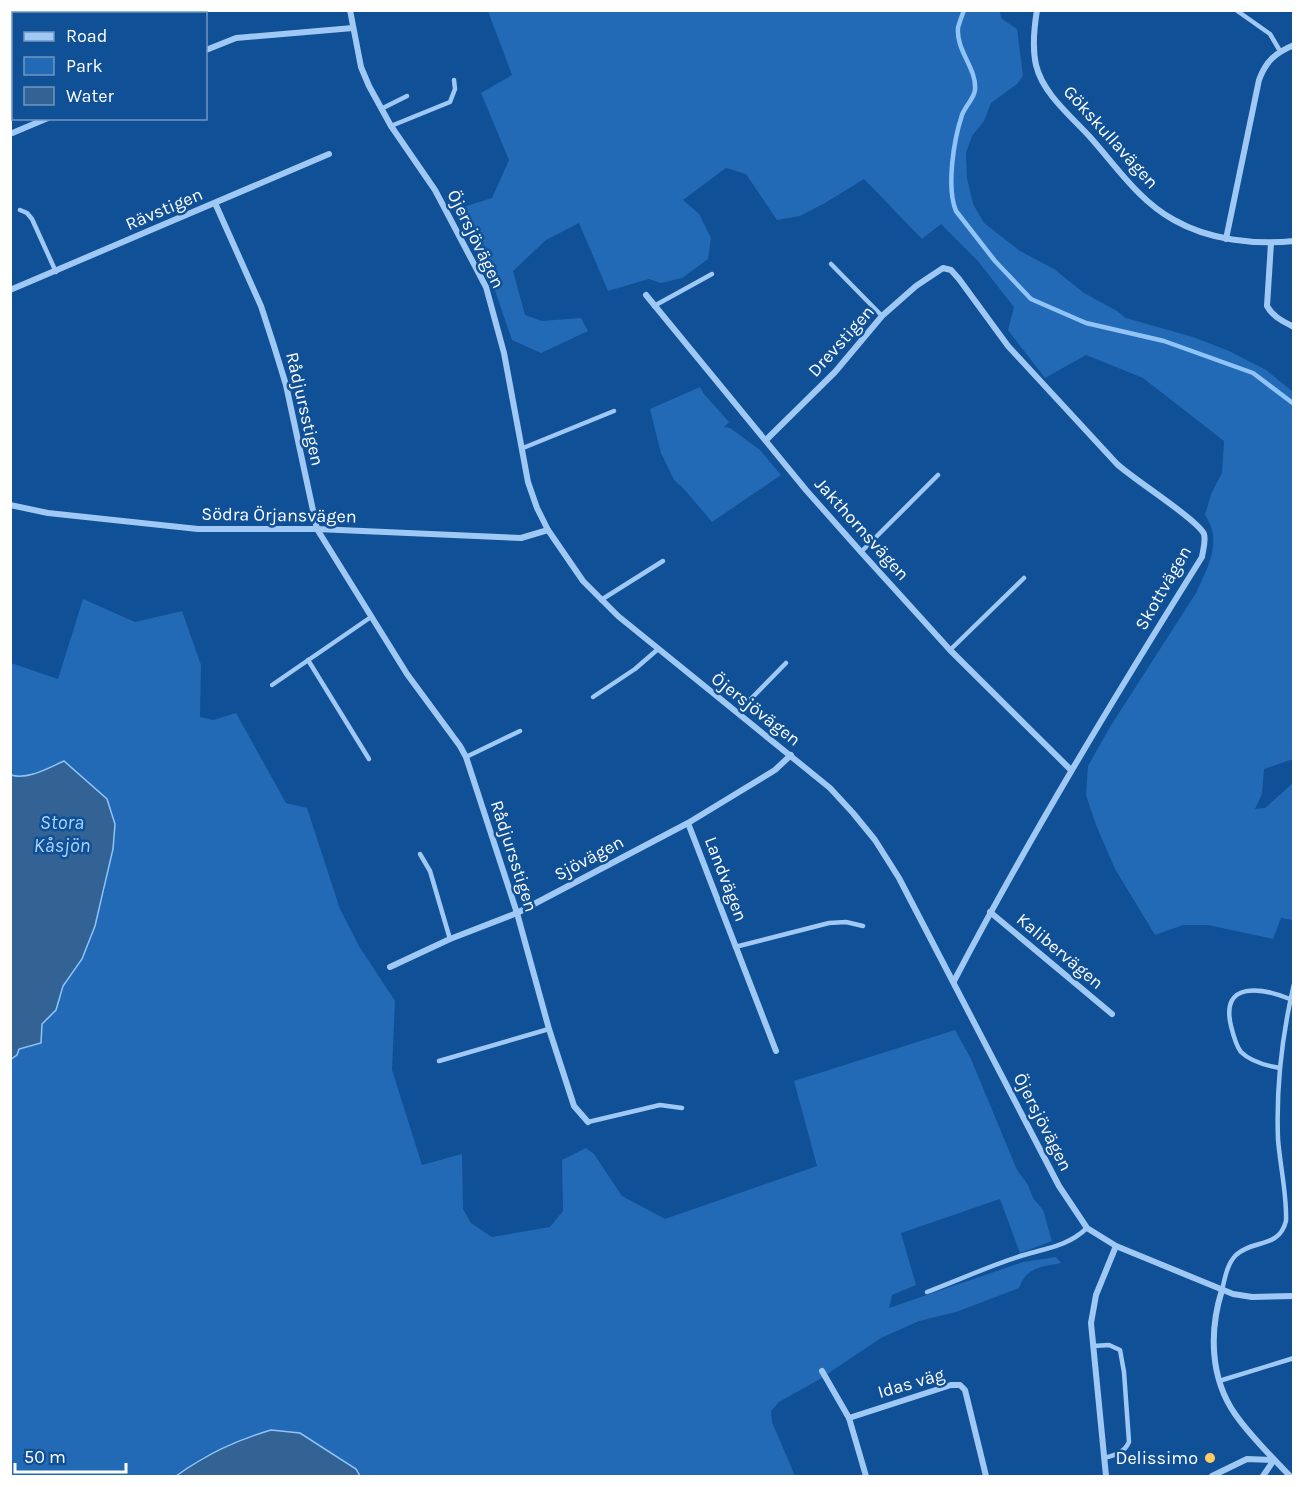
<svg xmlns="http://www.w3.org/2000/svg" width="1304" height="1487" viewBox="0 0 1304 1487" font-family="Karla,sans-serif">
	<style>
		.green { fill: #226ab5 }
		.water { fill: #336295; stroke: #90c4f7; stroke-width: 1.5 }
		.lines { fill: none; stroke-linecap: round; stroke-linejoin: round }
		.stream { stroke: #90c4f7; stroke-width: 4.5 }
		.service { stroke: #9fc9f4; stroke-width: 4.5 }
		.minor { stroke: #9fc9f4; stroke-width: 6 }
		.poi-dot { fill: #ffcb62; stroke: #105096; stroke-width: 2 }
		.labels { text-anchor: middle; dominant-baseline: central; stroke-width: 5; stroke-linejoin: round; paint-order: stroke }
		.street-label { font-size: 18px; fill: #fff; stroke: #105096 }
		.poi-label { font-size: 18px; fill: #fff; stroke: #105096; text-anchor: end }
		.water-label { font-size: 20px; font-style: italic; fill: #abd2fb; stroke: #105096 }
	</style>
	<rect width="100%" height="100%" fill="#105096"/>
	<!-- green -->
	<g class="green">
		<path d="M488,11L999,10L1002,19L1017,29L1023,76L1017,84L991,103L984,121L972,136L966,153L967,178L973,204L984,223L1020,251L1054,269L1084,293L1117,311L1126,318L1193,337L1229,351L1266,370L1293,392V759L1264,769L1262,794L1255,809L1265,808L1293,783V920L1281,918L1273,939L1208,925H1183L1155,935L1115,869L1096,825L1086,795L1088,766L1110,727L1196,593C1208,567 1223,541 1205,515L1211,494L1222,473L1224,441L1143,378L1086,355L1045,378L1008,330L1014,307L977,260L941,224L922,239L864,179L825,203L800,216L777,220L746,174L726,168L683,200L699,214L711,238L708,259L682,278L661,283L649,279L608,291L579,223L546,240L513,271L525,315L542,321L581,318L588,331L541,353L512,340L488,270L457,209L492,198L509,160L481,93L512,75Z"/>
		<polygon points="700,387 704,394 729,422 724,427 730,428 760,450 781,475 712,522 684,489 674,480 661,453 650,409"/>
		<path d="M83,599L135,622L182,611L201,665L200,717L213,720L236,713L286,803L307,808L340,909L359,946L395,1001L392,1070L422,1165L462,1154L463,1209L471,1223L492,1237L550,1227L563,1211L562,1160L586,1148L594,1154L622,1196L665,1219L817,1166L794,1081L955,1030L971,1059L1017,1170L1028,1185L1033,1198L1043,1210L1052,1241L1020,1253L1000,1199L901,1233L916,1285L892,1295L889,1308L1023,1262L1056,1257L1061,1263C1041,1267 1027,1267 1019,1288L956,1312L919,1321L881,1338L820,1379L779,1402L771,1411L772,1422L795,1476H360L356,1469L271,1430L236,1441L201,1458L176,1476H11V1059L17,1055L19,1049L41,1043L42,1024L56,1010L63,986L82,959L95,926L105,888L64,761C48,768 28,780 11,775V663L58,679Z"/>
	</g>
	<!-- water -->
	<g class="water">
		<path d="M64,761L107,799L115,824L113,849L95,926L82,959L63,986L56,1010L42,1024L41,1043L19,1049L17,1055L11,1059V775C28,780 48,768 64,761Z"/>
		<path d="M271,1430L300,1433L356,1469L360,1476H176C207,1454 234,1441 271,1430Z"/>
	</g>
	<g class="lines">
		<!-- stream -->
		<path class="stream" d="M964,10C962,16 959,23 958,28C956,51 977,68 975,90C974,99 965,106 962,115C954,139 946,187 956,211L995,261L1031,299L1086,323L1164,341L1253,373L1294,404"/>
		<!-- service -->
		<g class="service">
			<polyline points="1236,10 1270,34 1280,51"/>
			<polyline points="381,109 407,96"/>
			<polyline points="391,126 450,102 455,89 454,80"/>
			<polyline points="20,210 27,213 32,219 56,272"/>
			<polyline points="831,264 882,316"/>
			<polyline points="654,306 712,274"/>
			<polyline points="523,448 614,411"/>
			<polyline points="861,552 938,475"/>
			<polyline points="601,600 663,561"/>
			<polyline points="950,650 1024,578"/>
			<polyline points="308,660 369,759"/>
			<polyline points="272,685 371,617"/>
			<polyline points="593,697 635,669 657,650"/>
			<polyline points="740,714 742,708 786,663"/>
			<polyline points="466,757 520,731"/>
			<polyline points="420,854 430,871 450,939"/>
			<polyline points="735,947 829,923 846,922 863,926"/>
			<polyline points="439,1061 549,1029"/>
			<path d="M1280,1068C1268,1066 1251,1062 1241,1052C1236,1046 1233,1034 1231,1026C1220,980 1263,988 1290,999"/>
			<polyline points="588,1122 660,1105 682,1108"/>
			<path d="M1222,1290C1225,1278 1227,1264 1236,1255C1253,1239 1279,1249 1286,1221C1287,1194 1280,1166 1278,1139C1276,1087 1282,1035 1294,984"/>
			<path d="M927,1292C959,1280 991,1265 1024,1255C1047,1248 1068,1246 1087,1228"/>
			<path d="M1093,1346L1109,1345L1120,1350L1124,1372L1129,1442C1124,1453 1115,1455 1104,1458"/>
			<polyline points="1219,1381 1294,1358"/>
		</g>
		<!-- minor -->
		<g class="minor">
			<polyline points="105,10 106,14"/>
			<polyline points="350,10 361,67 369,86 391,126 435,190 486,287 504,353 528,482 537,508 548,530 583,581 618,616 830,788 853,813 875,840 899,878 1059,1186 1087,1228 1116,1246 1233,1294 1252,1297 1294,1296"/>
			<path d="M1037,10C1034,28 1032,47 1036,65C1043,94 1071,116 1090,137C1116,166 1139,201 1174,220C1209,240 1254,245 1294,241"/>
			<polyline points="206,50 236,38 353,28"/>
			<polyline points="10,134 48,118"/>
			<polyline points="215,203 261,306 274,346 286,385 317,529 407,674 460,746 466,757 517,913 549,1029 574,1106 588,1122"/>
			<path d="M1226,239L1259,80C1266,61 1275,53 1294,45"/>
			<path d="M1271,243L1267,306C1273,317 1283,321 1294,327"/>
			<polyline points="10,290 329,154"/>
			<polyline points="646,295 806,490 861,552 950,650 1071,770"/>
			<path d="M766,440L835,372L882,316L916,286L943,268L951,270L959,279L1008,346L1117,464C1133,479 1198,520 1204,534C1206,541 1203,550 1202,557C1115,696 1030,836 954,981"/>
			<polyline points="10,505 48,513 198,529 317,529 521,538 548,530"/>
			<polyline points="688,823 776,1051"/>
			<polyline points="990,912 1112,1014"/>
			<polyline points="390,967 450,939 517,913 688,823 775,770 791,755"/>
			<path d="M1222,1290C1209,1331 1210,1378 1235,1414C1251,1437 1271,1456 1290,1476"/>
			<polyline points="822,1371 849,1418"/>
			<polyline points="866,1476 849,1418 951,1385 960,1385 965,1390 986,1476"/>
			<polyline points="1106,1476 1091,1323 1096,1295 1116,1246"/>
			<polyline points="1212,1476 1247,1459 1274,1460"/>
			<polyline points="1263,1476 1274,1460"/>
		</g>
	</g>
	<!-- markers -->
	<circle class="poi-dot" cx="1210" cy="1458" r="6"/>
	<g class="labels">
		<!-- street labels -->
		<g class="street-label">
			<text transform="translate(1111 137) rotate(48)">Gökskullavägen</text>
			<text transform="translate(164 209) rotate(-23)">Rävstigen</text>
			<text transform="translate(476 239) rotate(64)">Öjersjövägen</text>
			<text transform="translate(841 341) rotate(-48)">Drevstigen</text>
			<text transform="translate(305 409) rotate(77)">Rådjursstigen</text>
			<text transform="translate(279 515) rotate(1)">Södra Örjansvägen</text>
			<text transform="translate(862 529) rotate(48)">Jakthornsvägen</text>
			<text transform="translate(1163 588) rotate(-60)">Skottvägen</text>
			<text transform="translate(756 709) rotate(38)">Öjersjövägen</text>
			<text transform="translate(514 856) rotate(72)">Rådjursstigen</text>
			<text transform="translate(589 858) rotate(-28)">Sjövägen</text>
			<text transform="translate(726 879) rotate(69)">Landvägen</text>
			<text transform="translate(1060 951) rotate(40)">Kalibervägen</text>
			<text transform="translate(1043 1122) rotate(63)">Öjersjövägen</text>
			<text transform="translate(911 1383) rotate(-16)">Idas väg</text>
		</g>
		<!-- poi labels -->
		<g class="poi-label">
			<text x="1198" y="1458">Delissimo</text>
		</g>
		<!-- water labels -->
		<g class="water-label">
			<text x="62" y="822">Stora<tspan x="62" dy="23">Kåsjön</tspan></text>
		</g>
	</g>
	<!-- border -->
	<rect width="1304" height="1487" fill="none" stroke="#ffffff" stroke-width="24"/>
	<!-- legend -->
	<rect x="12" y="12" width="195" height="108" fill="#105096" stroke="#7096c0" stroke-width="1.5"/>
	<rect x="24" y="32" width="30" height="9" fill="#9fc9f4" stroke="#7096c0" stroke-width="1.5"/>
	<text x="66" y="42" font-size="18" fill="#ffffff">Road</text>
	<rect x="24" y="57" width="30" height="18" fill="#226ab5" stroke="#7096c0" stroke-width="1.5"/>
	<text x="66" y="72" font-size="18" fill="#ffffff">Park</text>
	<rect x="24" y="87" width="30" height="18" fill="#336295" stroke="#7096c0" stroke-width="1.5"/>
	<text x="66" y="102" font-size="18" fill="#ffffff">Water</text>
	<!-- scale -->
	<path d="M15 1463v9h111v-9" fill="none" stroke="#ffffff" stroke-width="3"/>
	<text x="24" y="1463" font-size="18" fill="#ffffff" stroke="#105096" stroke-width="4.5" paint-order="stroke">50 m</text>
</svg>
